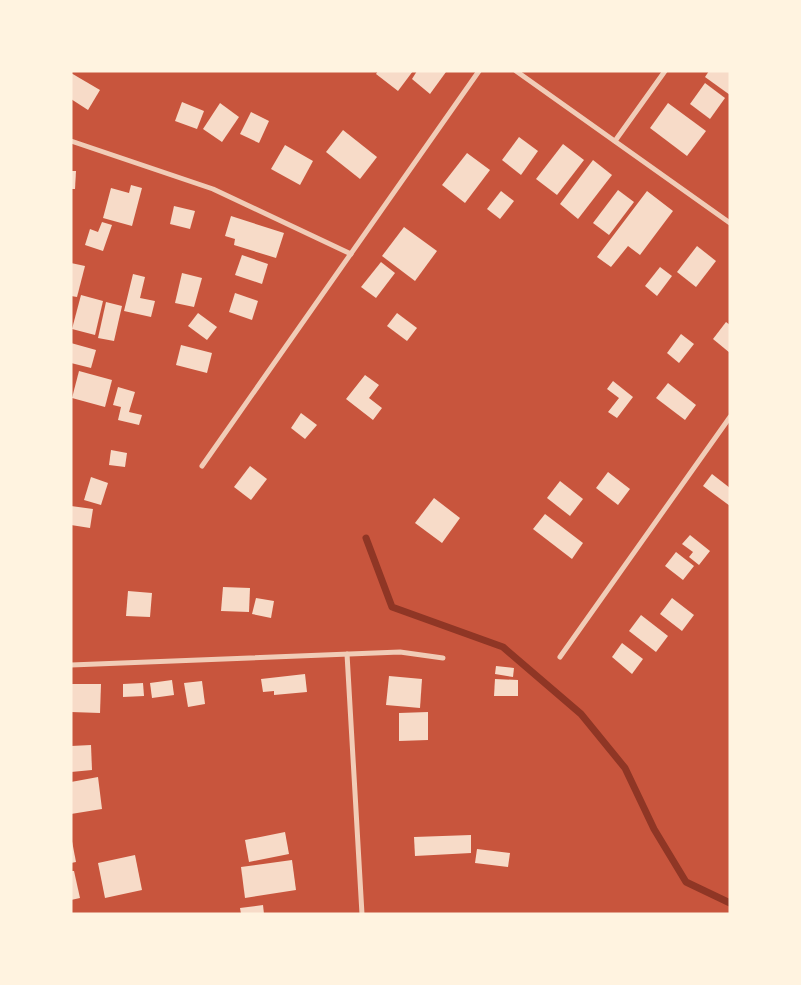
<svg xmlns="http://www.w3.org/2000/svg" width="801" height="985" viewBox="0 0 801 985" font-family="'Space Grotesk',sans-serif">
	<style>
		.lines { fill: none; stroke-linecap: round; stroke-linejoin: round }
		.stream { stroke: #8f3625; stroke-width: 7 }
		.building { fill: #f7dbc8 }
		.minor { stroke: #f1ccb7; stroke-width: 5 }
	</style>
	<rect width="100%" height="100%" fill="#c8553d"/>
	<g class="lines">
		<!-- stream -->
		<polyline class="stream" points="366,538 392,607 503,647 581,714 625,768 654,829 686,882 730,903"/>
	</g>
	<!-- building -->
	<g class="building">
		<polygon points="378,71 413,71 398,91 376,74"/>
		<polygon points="417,71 445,71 446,72 430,94 412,79"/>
		<polygon points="709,71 730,71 730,95 705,77"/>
		<polygon points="71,73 100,90 88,110 71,99"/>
		<polygon points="705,83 725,98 710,119 690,104"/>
		<polygon points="182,102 204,111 197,129 175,121"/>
		<polygon points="220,103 239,117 222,142 203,129"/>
		<polygon points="668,103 706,131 687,156 650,128"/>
		<polygon points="251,112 269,121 259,143 240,134"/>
		<polygon points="343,130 377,157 360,179 326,152"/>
		<polygon points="519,137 538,151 521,175 502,160"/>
		<polygon points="563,144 584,160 557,195 536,179"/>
		<polygon points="285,145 313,161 300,185 271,169"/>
		<polygon points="467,153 490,170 465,203 442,185"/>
		<polygon points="593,160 612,175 578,219 560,204"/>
		<polygon points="71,171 76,171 75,189 71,189"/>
		<polygon points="131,185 142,188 132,226 103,218 111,188 129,193"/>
		<polygon points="618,190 634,202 609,235 593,223"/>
		<polygon points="501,191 514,201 500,219 487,209"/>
		<polygon points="647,191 673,211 640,255 628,246 611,267 597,257"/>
		<polygon points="174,206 195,211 190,229 170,224"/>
		<polygon points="231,216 284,233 276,258 234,245 235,239 225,236"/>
		<polygon points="102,222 112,225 103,251 85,245 90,229 98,232"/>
		<polygon points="404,227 437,251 415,281 382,256"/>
		<polygon points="697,246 716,261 696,287 677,272"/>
		<polygon points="242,255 268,264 262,284 235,275"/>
		<polygon points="381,262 395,273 376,298 361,287"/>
		<polygon points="71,263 85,266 77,297 71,296"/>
		<polygon points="660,267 672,276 657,296 645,286"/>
		<polygon points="182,273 202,278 194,307 175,303"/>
		<polygon points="133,274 145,277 140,298 155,301 151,317 124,311"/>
		<polygon points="235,293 258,301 252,320 229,312"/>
		<polygon points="81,295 103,301 95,335 72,329"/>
		<polygon points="106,302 122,306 114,341 98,338"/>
		<polygon points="198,313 217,327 207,340 188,326"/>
		<polygon points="397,313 417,328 407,341 387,326"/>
		<polygon points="726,322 730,325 730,353 713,339"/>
		<polygon points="681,334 694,344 679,363 667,353"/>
		<polygon points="71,343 96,350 91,368 71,363"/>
		<polygon points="181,345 212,353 207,373 176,365"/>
		<polygon points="79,371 112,380 105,407 72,398"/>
		<polygon points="365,375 379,385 369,398 382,408 373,420 346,399"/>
		<polygon points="613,381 633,397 617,418 608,412 619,398 607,389"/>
		<polygon points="668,383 696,405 685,420 656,398"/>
		<polygon points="118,387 135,392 129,412 142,415 139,425 118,420 121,407 113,405"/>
		<polygon points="301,413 317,425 305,439 291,428"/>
		<polygon points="111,450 127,453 125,467 109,465"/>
		<polygon points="250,466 267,479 251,500 234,487"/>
		<polygon points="608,472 630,489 618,505 596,488"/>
		<polygon points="712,474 730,488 730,506 703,486"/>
		<polygon points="91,477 108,483 101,505 84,500"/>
		<polygon points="560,481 583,499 570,516 547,498"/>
		<polygon points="434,498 460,518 442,543 415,523"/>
		<polygon points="71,506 93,509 90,528 71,525"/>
		<polygon points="545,514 583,543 572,559 533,529"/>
		<polygon points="690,535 710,551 699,565 689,557 693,552 682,544"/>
		<polygon points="676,552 694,566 683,580 665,566"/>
		<polygon points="223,587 250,588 249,612 221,611"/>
		<polygon points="128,591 152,593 150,617 126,616"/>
		<polygon points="256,598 274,601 271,618 252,614"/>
		<polygon points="672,598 694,615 682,631 660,614"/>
		<polygon points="641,615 668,636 656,652 629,631"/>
		<polygon points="622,643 643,659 632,674 612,657"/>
		<polygon points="496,666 514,668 513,677 495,674"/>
		<polygon points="305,674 307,692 274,695 274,691 263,692 261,679"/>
		<polygon points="389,676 422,679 420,708 386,705"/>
		<polygon points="495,679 518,680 518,696 494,696"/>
		<polygon points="172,680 174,695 152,698 150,683"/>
		<polygon points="202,681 205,704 188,707 184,683"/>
		<polygon points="143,683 144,696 123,697 123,684"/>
		<polygon points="71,684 101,684 100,713 71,712"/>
		<polygon points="428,712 428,740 399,741 399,713"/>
		<polygon points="91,745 92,770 71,772 71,746"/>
		<polygon points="98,777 102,809 71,814 71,782"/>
		<polygon points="285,832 289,854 249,862 245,840"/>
		<polygon points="471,835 471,853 415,856 414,837"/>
		<polygon points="71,836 76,862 71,863"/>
		<polygon points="477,849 510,853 508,867 475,863"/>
		<polygon points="135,855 142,890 105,898 98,863"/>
		<polygon points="292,860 296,890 245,898 241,867"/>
		<polygon points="71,871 74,871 80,898 71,900"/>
		<polygon points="263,905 264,914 241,914 240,908"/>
	</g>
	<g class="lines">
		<!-- minor -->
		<g class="minor">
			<polyline points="516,71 730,223"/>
			<polyline points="71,141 213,189 351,254"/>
			<polyline points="615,141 665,71"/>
			<polyline points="202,466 479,71"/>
			<polyline points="347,654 362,914"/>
			<polyline points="560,657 730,417"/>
			<polyline points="71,665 400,652 443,658"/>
		</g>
	</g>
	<!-- border -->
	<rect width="801" height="985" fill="none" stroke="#fff3e0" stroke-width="145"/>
</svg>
